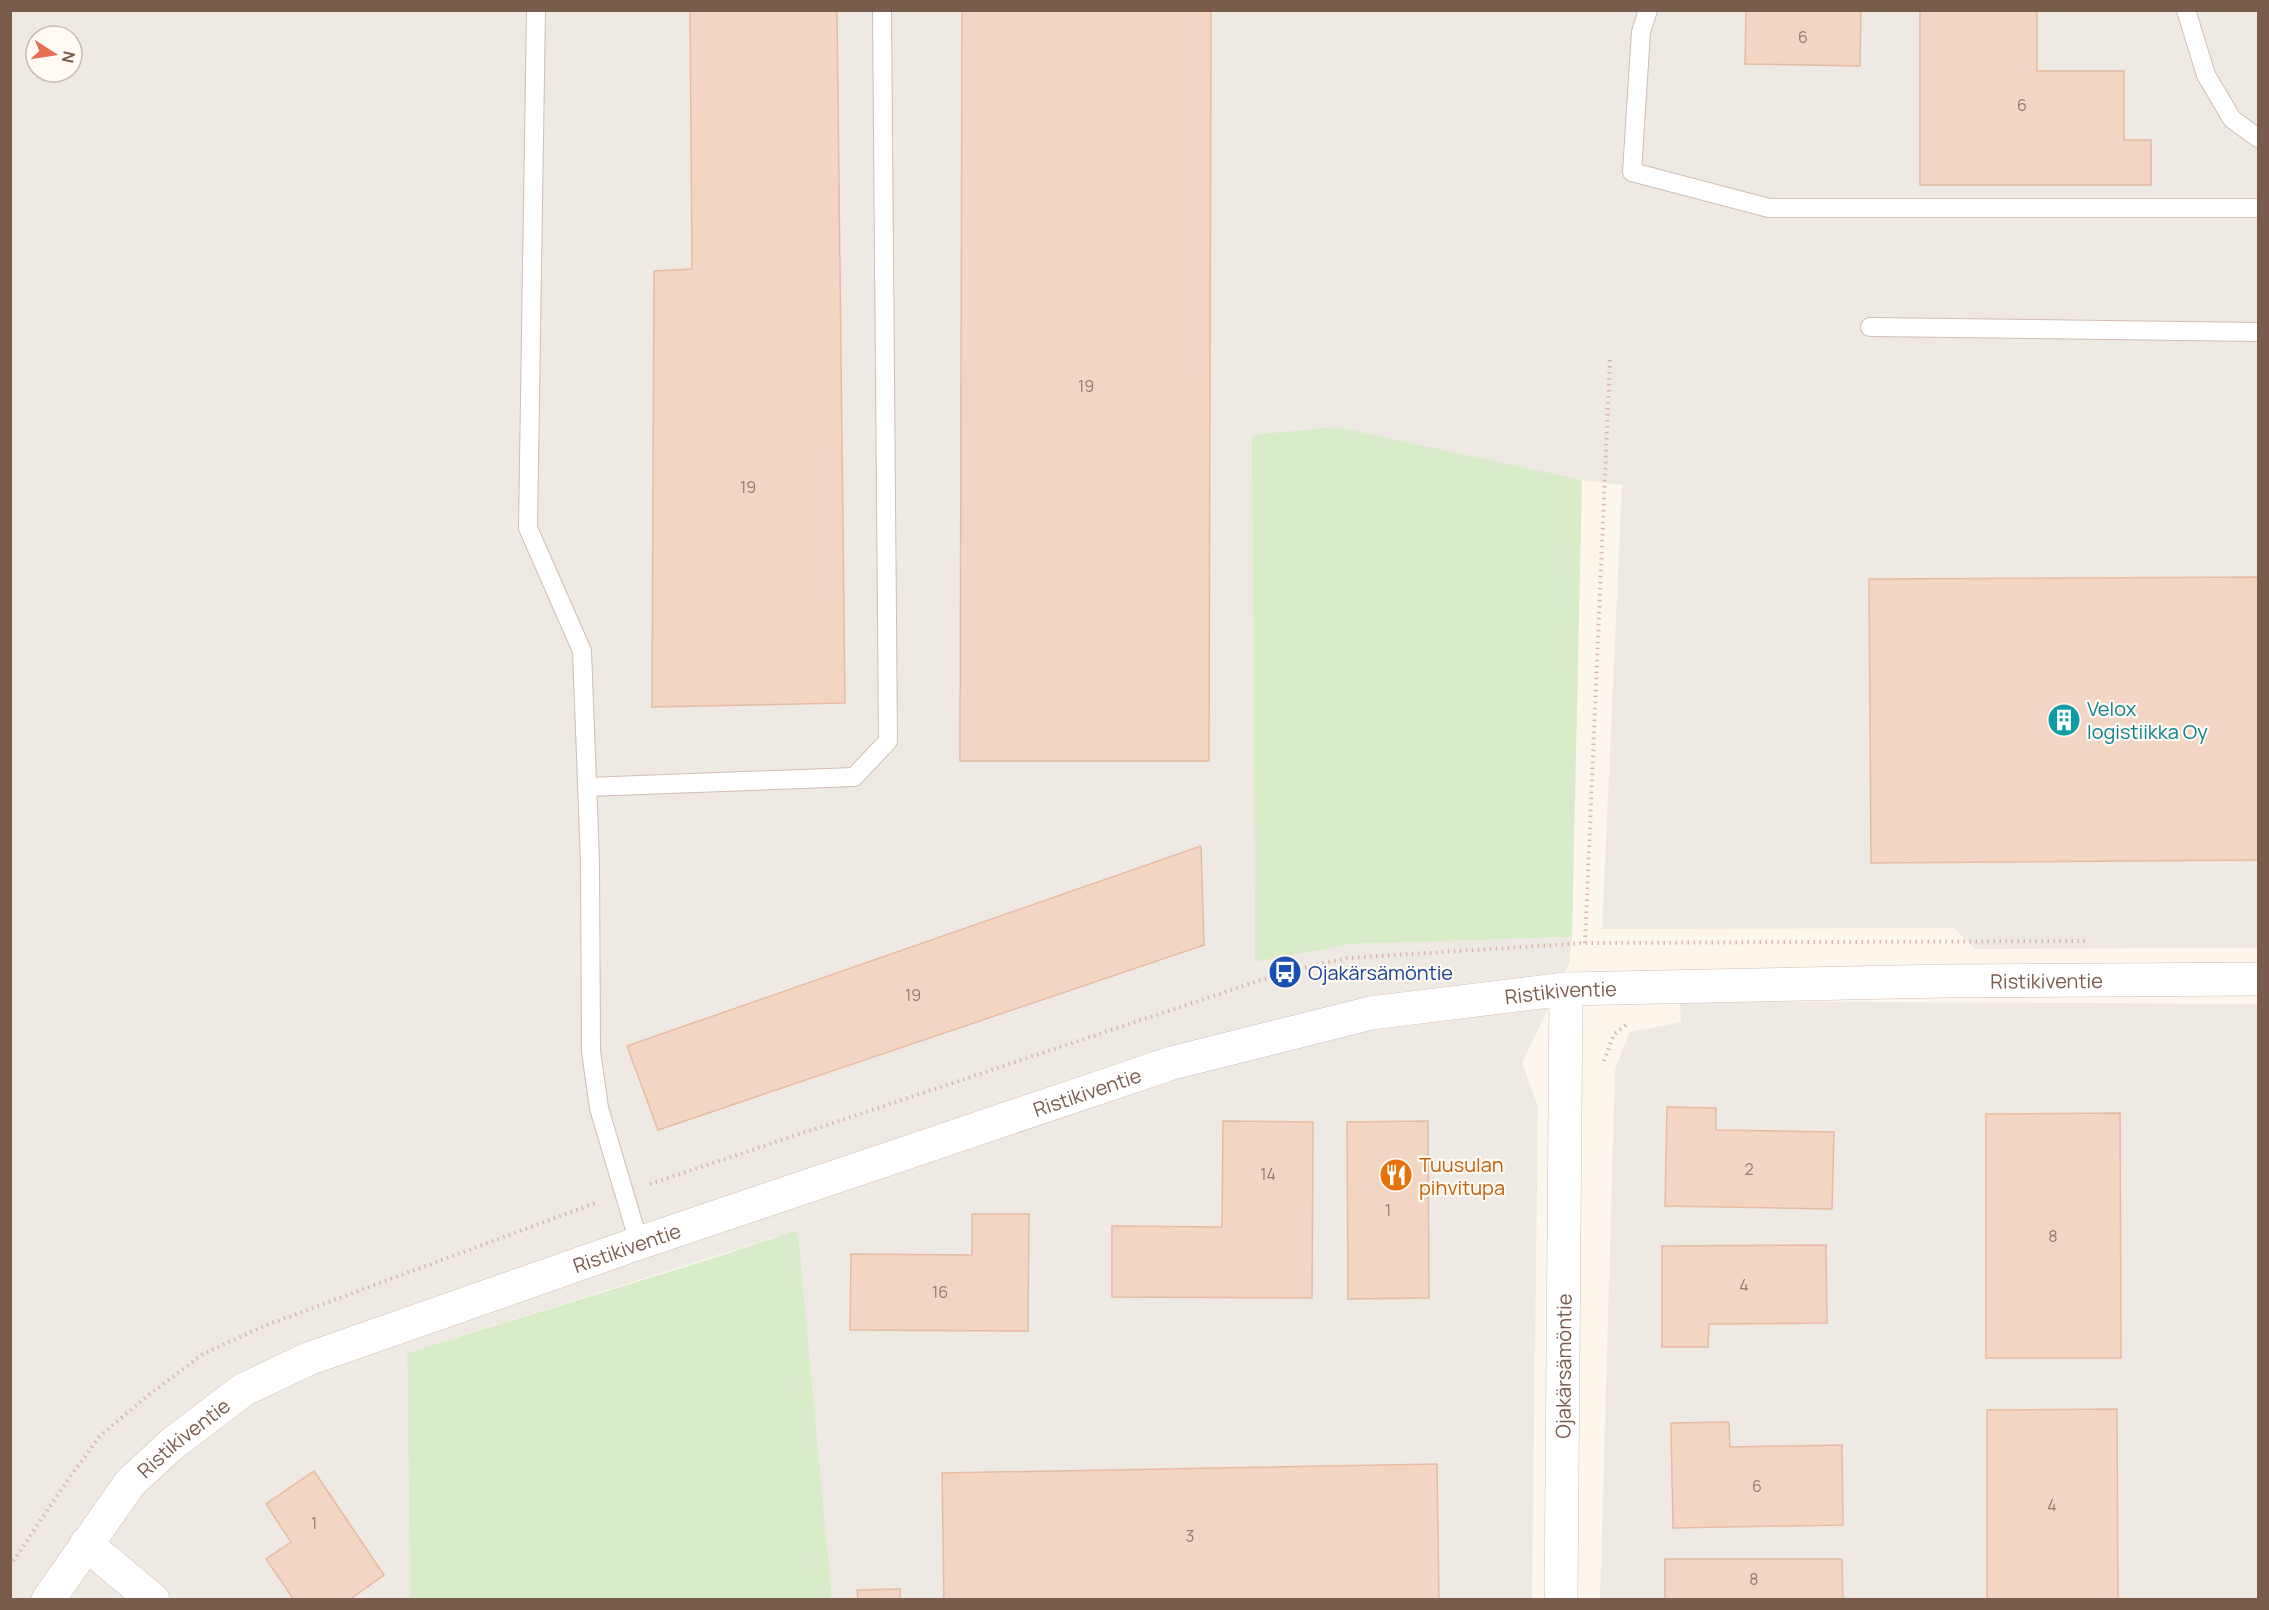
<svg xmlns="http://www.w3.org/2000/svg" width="2269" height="1610" viewBox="0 0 2269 1610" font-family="Manrope,sans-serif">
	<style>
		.industrial { fill: #efe9e4; fill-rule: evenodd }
		.green { fill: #d8ecc9 }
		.building { fill: #f3d5c3; stroke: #e6bba3; stroke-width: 1.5 }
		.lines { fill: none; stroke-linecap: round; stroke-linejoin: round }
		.service-casing { stroke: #d1beb0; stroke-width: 20 }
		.minor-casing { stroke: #d1beb0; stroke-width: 34 }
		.tertiary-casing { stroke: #d1beb0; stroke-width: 34 }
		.path { stroke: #d9b8a5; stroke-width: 4; stroke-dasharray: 1.5 4.5; stroke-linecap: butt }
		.service { stroke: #fff; stroke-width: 18 }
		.minor { stroke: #fff; stroke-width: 33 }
		.tertiary { stroke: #fff; stroke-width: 33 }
		.labels { text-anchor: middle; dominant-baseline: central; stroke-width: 4.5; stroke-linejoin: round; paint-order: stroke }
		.number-label { font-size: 16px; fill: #987a6a }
		.culture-label { font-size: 20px; fill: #0d838f; stroke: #fffaf3; text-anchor: start }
		.transit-label { font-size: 20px; fill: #164399; stroke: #fffaf3; text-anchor: start }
		.street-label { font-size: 20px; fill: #7a5c4d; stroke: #fffaf3 }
		.food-label { font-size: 20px; fill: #c56008; stroke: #fffaf3; text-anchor: start }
	</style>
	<rect width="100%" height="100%" fill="#fdf6ec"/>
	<!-- industrial -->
	<g class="industrial">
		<path d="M11,11H2258V948L1975,949L1954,928L1602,929L1622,485L1582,480L1255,962L1351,944L1572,937L1569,964L1522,1063L1538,1106L1532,1599H832L798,1230L407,1353L410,1599L11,1600ZM36,36H72V72H36Z"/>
		<polygon points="1680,1001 2258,1004 2258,1599 1600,1600 1615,1069 1630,1032 1681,1022"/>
	</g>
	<!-- green -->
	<g class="green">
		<polygon points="1337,427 1582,480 1572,937 1351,944 1255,962 1252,435"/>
		<polygon points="798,1230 832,1599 410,1599 407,1353 717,1257"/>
	</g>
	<!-- building -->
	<g class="building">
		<polygon points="690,10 837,10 845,703 652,707 654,271 692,269"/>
		<polygon points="962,10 1211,10 1209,761 960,761"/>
		<polygon points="1746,10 1861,10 1860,66 1745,64"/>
		<polygon points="1920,10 2037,10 2037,71 2124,71 2124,140 2151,140 2151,185 1920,185"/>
		<polygon points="2258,577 2258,860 1871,863 1869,579"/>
		<polygon points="1201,846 1204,945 658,1130 627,1046"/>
		<polygon points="1667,1107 1716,1108 1716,1130 1834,1132 1832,1209 1665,1206"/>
		<polygon points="2120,1113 2121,1358 1986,1358 1986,1114"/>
		<polygon points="1223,1121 1313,1122 1312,1298 1112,1297 1112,1226 1222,1227"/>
		<polygon points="1428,1121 1429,1298 1348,1299 1347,1122"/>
		<polygon points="972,1214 1029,1214 1028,1331 850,1330 851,1254 972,1255"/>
		<polygon points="1826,1245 1827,1323 1709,1324 1708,1347 1662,1347 1662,1246"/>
		<polygon points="2117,1409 2118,1600 1987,1600 1987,1410"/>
		<polygon points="1729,1422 1730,1447 1842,1445 1843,1525 1673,1528 1671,1423"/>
		<polygon points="1437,1464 1439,1600 944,1600 942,1473"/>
		<polygon points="314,1471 384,1575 349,1600 294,1600 266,1559 291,1542 266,1504"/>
		<polygon points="1665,1559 1842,1559 1843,1600 1665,1600"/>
		<polygon points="900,1589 900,1600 858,1600 857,1590"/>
	</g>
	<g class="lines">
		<defs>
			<g id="service">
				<polyline points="536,10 528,528 582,651 590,862 591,1051 599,1108 639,1243"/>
				<polyline points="1648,10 1641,32 1632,172 1769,208 2258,208"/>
				<polyline points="2186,10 2206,75 2232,119 2258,138"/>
				<polyline points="1870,327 2258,332"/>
				<polyline points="587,787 854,777 888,741 882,10"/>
			</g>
			<g id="minor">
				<polyline points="86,1544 153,1600"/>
				<path id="s1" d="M1561,1600L1566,989"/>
			</g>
			<g id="tertiary">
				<path id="s2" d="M48,1600L130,1483L172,1444L243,1390L308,1359L639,1243L1172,1063L1371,1013L1566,989L1943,981L2258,979"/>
			</g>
		</defs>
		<!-- service casing -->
		<use href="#service" class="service-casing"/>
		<!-- minor casing -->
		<use href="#minor" class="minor-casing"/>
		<!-- tertiary casing -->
		<use href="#tertiary" class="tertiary-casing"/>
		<!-- path -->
		<g class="path">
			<polyline points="1585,943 1610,357"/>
			<polyline points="1604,1061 1614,1034 1626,1025"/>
			<polyline points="650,1184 1285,972 1347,958 1585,943 2085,941"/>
			<polyline points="10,1566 67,1481 100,1436 146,1397 203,1354 264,1326 598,1202"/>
		</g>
		<!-- service -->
		<use href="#service" class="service"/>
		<!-- minor -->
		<use href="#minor" class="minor"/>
		<!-- tertiary -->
		<use href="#tertiary" class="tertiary"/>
	</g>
	<!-- icons -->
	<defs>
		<symbol id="building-disc" viewBox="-11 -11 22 22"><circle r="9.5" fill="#0f9aa8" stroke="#fffaf3"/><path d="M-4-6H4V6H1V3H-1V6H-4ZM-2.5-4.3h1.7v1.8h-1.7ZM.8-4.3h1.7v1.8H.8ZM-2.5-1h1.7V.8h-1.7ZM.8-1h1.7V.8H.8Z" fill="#fff"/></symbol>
		<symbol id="bus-disc" viewBox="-11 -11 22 22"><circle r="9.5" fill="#1a4fb4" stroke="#fffaf3"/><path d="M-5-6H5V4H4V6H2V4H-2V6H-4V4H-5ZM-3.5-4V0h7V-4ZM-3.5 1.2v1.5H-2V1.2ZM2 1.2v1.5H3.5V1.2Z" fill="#fff"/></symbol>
		<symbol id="restaurant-disc" viewBox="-11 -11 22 22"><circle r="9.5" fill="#e8710a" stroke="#fffaf3"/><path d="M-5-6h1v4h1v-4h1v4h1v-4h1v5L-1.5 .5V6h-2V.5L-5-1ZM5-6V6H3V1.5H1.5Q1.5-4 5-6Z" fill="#fff"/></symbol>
	</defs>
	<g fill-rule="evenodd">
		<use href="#building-disc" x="2045" y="701" width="38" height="38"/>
		<use href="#bus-disc" x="1266" y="953" width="38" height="38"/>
		<use href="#restaurant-disc" x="1377" y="1156" width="38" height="38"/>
	</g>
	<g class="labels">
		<!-- number labels -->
		<g class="number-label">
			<text x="1803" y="37">6</text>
			<text x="2022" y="105">6</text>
			<text x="1086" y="386">19</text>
			<text x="748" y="487">19</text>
			<text x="913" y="995">19</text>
			<text x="1749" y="1169">2</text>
			<text x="1268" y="1174">14</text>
			<text x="1388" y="1210">1</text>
			<text x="2053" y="1236">8</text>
			<text x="1744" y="1285">4</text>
			<text x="940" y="1292">16</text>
			<text x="1757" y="1486">6</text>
			<text x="2052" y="1505">4</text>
			<text x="314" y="1523">1</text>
			<text x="1190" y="1536">3</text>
			<text x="1754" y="1579">8</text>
		</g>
		<!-- culture labels -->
		<g class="culture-label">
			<text x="2087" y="708">Velox<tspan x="2087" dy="23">logistiikka Oy</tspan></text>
		</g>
		<!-- transit labels -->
		<g class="transit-label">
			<text x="1308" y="972">Ojakärsämöntie</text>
		</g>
		<!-- street labels -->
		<g class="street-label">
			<text stroke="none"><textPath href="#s2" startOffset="2157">Ristikiventie</textPath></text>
			<text stroke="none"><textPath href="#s2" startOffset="1671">Ristikiventie</textPath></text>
			<text stroke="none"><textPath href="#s2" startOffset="1185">Ristikiventie</textPath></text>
			<text stroke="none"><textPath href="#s2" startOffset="699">Ristikiventie</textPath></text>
			<text stroke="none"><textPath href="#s1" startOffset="234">Ojakärsämöntie</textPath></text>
			<text stroke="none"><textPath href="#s2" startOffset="213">Ristikiventie</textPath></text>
		</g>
		<!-- food labels -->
		<g class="food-label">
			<text x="1419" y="1164">Tuusulan<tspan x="1419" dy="23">pihvitupa</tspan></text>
		</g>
	</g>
	<!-- border -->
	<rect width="2269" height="1610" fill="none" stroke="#7a5c4d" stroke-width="24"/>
	<!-- north arrow -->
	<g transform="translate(54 54) rotate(102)"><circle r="28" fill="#fffaf3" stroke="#cabbb1" stroke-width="1.5"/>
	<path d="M0-4.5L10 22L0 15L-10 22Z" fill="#e76f51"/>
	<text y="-9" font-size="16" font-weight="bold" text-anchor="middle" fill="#7a5c4d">N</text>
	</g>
</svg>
